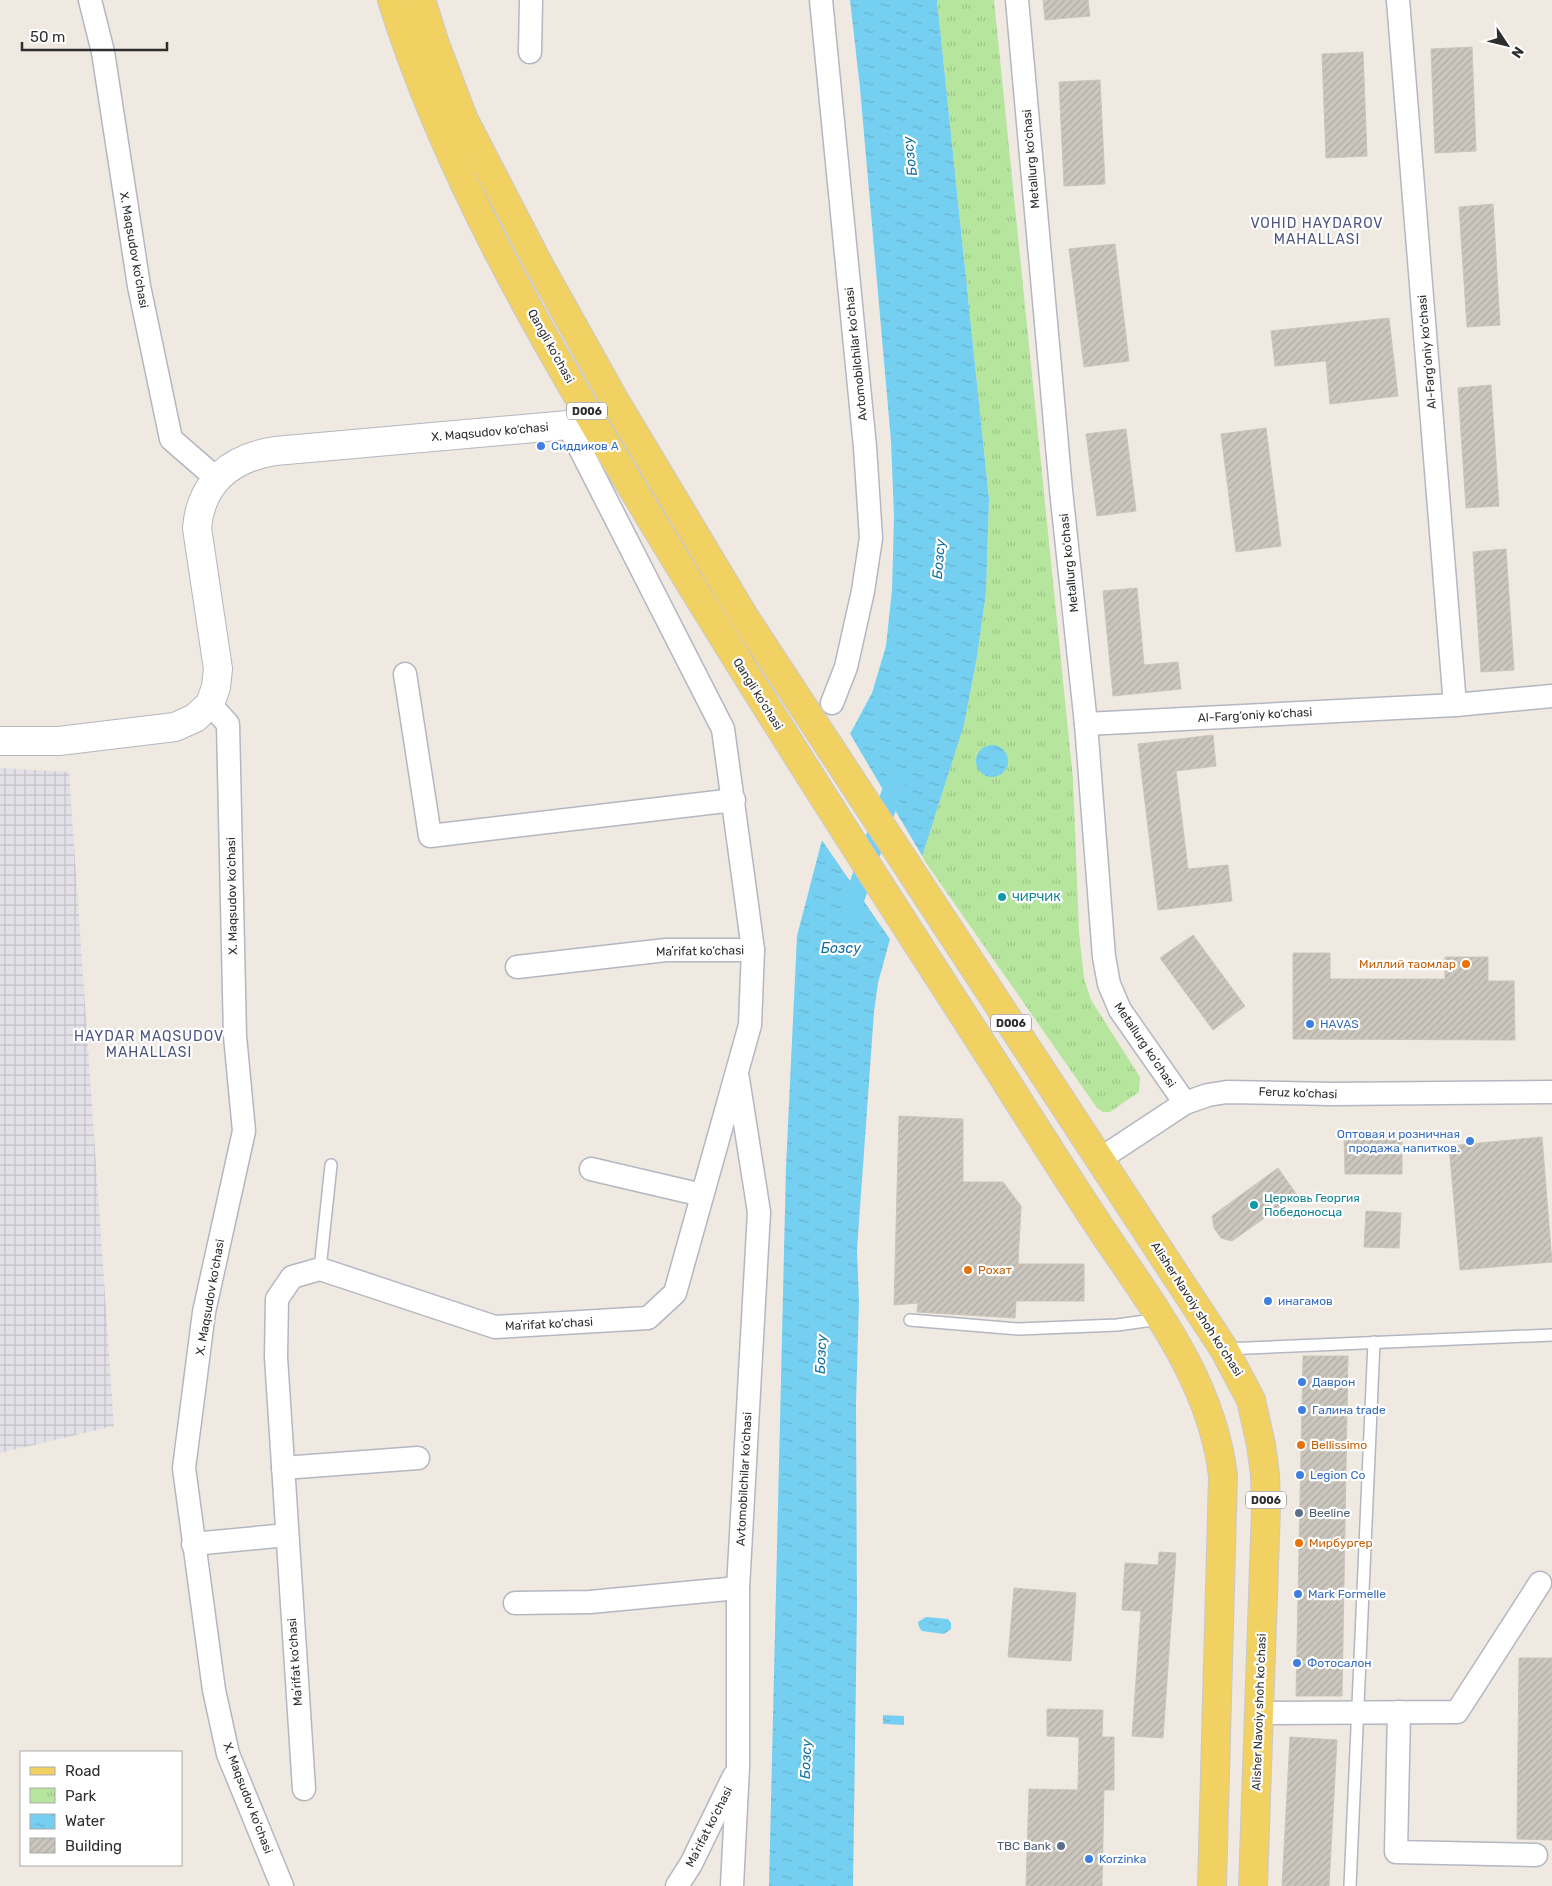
<svg xmlns="http://www.w3.org/2000/svg" width="1552" height="1886" viewBox="0 0 1552 1886" font-family="Rubik,sans-serif">
	<style>
		.industrial { fill: url(#industrial-grid) }
		.park { fill: url(#park-tufts) }
		.water { fill: url(#water-ripples) }
		.pier { fill: #efe9e1 }
		.lines { fill: none; stroke-linecap: round; stroke-linejoin: round }
		.canal { stroke: #75cff0; stroke-width: 20 }
		.building { fill: url(#building-hatch); stroke: #cbc5ba }
		.service-casing { stroke: #b4b7c1; stroke-width: 14 }
		.minor-casing { stroke: #b4b7c1; stroke-width: 25 }
		.tertiary-casing { stroke: #b4b7c1; stroke-width: 30 }
		.primary-casing { stroke: #c9c9c9; stroke-width: 30 }
		.service { stroke: #fff; stroke-width: 11 }
		.minor { stroke: #fff; stroke-width: 22 }
		.tertiary { stroke: #fff; stroke-width: 28 }
		.primary { stroke: #f2d163; stroke-width: 28 }
		.shop-dot { fill: #3f7fe0; stroke: #fff; stroke-width: 2 }
		.culture-dot { fill: #0f9aa8; stroke: #fff; stroke-width: 2 }
		.food-dot { fill: #e8710a; stroke: #fff; stroke-width: 2 }
		.service-dot { fill: #5c6f8a; stroke: #fff; stroke-width: 2 }
		.labels { text-anchor: middle; dominant-baseline: central; stroke-width: 4.5; stroke-linejoin: round; paint-order: stroke }
		.shield { fill: #fff; stroke: #6d6d6d; stroke-width: 1 }
		.shield-label { font-size: 11px; font-weight: bold; fill: #2e2e2e }
		.street-label { font-size: 12px; fill: #2e2e2e; stroke: #fff }
		.shop-label { font-size: 12px; fill: #366cbe; stroke: #fff; text-anchor: start }
		.culture-label { font-size: 12px; fill: #0d838f; stroke: #fff; text-anchor: start }
		.food-label { font-size: 12px; fill: #c56008; stroke: #fff; text-anchor: start }
		.service-label { font-size: 12px; fill: #4e5e75; stroke: #fff; text-anchor: start }
		.water-label { font-size: 14px; font-style: italic; fill: #0d6fa3; stroke: #fff }
		.neighbourhood-label { font-size: 14px; letter-spacing: 1px; fill: #4d5680; stroke: #fff }
	</style>
	<defs>
		<pattern id="industrial-grid" width="8" height="8" patternUnits="userSpaceOnUse" patternTransform="scale(1.25)"><rect width="8" height="8" fill="#e3e1e8"/><path d="M0 4h8M4 0v8" fill="none" stroke="#c3c1c7"/></pattern>
		<pattern id="park-tufts" width="24" height="20" patternUnits="userSpaceOnUse" patternTransform="scale(1.25)"><rect width="24" height="20" fill="#b6e59e"/><path d="M3 7l-1-3M5 7V3M7 7l1-3M15 17l-1-3M17 17v-4M19 17l1-3" fill="none" stroke="#9dc588"/></pattern>
		<pattern id="water-ripples" width="26" height="14" patternUnits="userSpaceOnUse" patternTransform="scale(1.25)"><rect width="26" height="14" fill="#75cff0"/><path d="M2 4q2-2 4 0t4 0M15 11q2-2 4 0t4 0" fill="none" stroke="#66b2ce"/></pattern>
		<pattern id="building-hatch" width="6" height="6" patternUnits="userSpaceOnUse" patternTransform="scale(1.25)"><rect width="6" height="6" fill="#cbc7bf"/><path d="M-1 1l2-2M0 6l6-6M5 7l2-2" fill="none" stroke="#afaba4"/></pattern>
	</defs>
	<rect width="100%" height="100%" fill="#efe9e1"/>
	<!-- industrial -->
	<polygon class="industrial" points="0,768 69,772 114,1426 0,1453"/>
	<!-- park -->
	<polygon class="park" points="937,0 994,0 1073,779 1079,932 1084,978 1091,1000 1140,1077 1139,1092 1110,1112 1103,1112 1097,1108 922,857 964,725 977,657 986,593 989,499"/>
	<!-- water -->
	<g class="water">
		<polygon points="850,0 937,0 989,499 986,593 977,657 964,725 922,857 850,734 872,693 886,646 892,590 894,516 891,441 860,88"/>
		<circle cx="992" cy="761" r="16"/>
		<polygon points="822,840 890,939 878,983 874,1012 857,1250 859,1302 856,1403 857,1607 853,1886 769,1886 786,1167 797,936"/>
		<polygon points="926,1617 948,1619 951,1623 951,1629 944,1634 922,1631 919,1627 918,1622"/>
		<polygon points="883,1715 904,1716 904,1725 883,1724"/>
	</g>
	<!-- pier -->
	<g class="pier">
		<polygon points="850,734 924,859 920,858 849,737"/>
		<polygon points="823,837 892,937 892,942 822,840"/>
	</g>
	<g class="lines">
		<!-- canal -->
		<polyline class="canal" points="848,917 897,777"/>
	</g>
	<!-- building -->
	<g class="building">
		<polygon points="1043,0 1088,0 1090,16 1045,20"/>
		<polygon points="1472,47 1476,151 1435,153 1431,49"/>
		<polygon points="1363,52 1367,156 1326,158 1322,54"/>
		<polygon points="1100,80 1105,184 1064,186 1059,82"/>
		<polygon points="1493,204 1500,325 1467,327 1459,207"/>
		<polygon points="1115,244 1129,361 1084,367 1069,249"/>
		<polygon points="1389,318 1398,396 1330,404 1326,361 1275,366 1271,331"/>
		<polygon points="1491,385 1499,506 1466,508 1458,388"/>
		<polygon points="1266,428 1281,546 1236,552 1221,434"/>
		<polygon points="1126,429 1136,511 1097,516 1086,434"/>
		<polygon points="1506,549 1514,670 1481,672 1473,552"/>
		<polygon points="1137,588 1144,665 1178,662 1181,689 1113,696 1103,591"/>
		<polygon points="1213,735 1216,766 1176,771 1188,869 1228,865 1232,901 1158,910 1138,744"/>
		<polygon points="1193,935 1245,1006 1213,1030 1160,958"/>
		<polygon points="1293,953 1330,953 1330,979 1445,979 1445,957 1488,957 1488,981 1514,981 1515,1040 1293,1039"/>
		<polygon points="899,1116 963,1119 963,1182 1003,1182 1021,1206 1018,1264 1084,1264 1084,1301 1016,1301 1015,1318 917,1312 918,1303 894,1305"/>
		<polygon points="1344,1131 1402,1131 1402,1174 1345,1174"/>
		<polygon points="1542,1137 1552,1262 1460,1270 1449,1146"/>
		<polygon points="1278,1168 1297,1195 1232,1241 1221,1238 1214,1228 1212,1216"/>
		<polygon points="1366,1211 1401,1213 1399,1248 1364,1247"/>
		<polygon points="1303,1356 1348,1356 1342,1696 1296,1696"/>
		<polygon points="1159,1552 1176,1553 1163,1738 1132,1736 1141,1611 1122,1610 1125,1563 1158,1565"/>
		<polygon points="1014,1588 1076,1593 1071,1661 1008,1657"/>
		<polygon points="1519,1658 1552,1658 1552,1840 1517,1839"/>
		<polygon points="1047,1709 1103,1710 1102,1737 1114,1737 1114,1790 1104,1790 1102,1886 1026,1886 1029,1789 1078,1790 1079,1737 1047,1736"/>
		<polygon points="1290,1737 1337,1740 1329,1886 1282,1886"/>
	</g>
	<g class="lines">
		<defs>
			<g id="service">
				<polyline points="320,1269 331,1165"/>
				<polyline points="910,1320 1019,1329 1117,1325 1160,1319"/>
				<polyline points="1224,1349 1552,1335"/>
				<polyline points="1350,1886 1374,1342"/>
			</g>
			<g id="minor">
				<polyline points="90,0 103,52 139,286 171,439 217,479"/>
				<polyline points="821,0 865,447 871,538 863,591 846,667 832,703"/>
				<polyline points="1017,0 1061,490 1086,724 1104,957 1109,984 1120,1010 1185,1103"/>
				<polyline points="1398,0 1455,705"/>
				<polyline points="530,52 531,0"/>
				<polyline points="405,674 430,836 734,800"/>
				<polyline points="210,704 228,724 235,1036 244,1131 204,1312 184,1468 214,1690 228,1754 282,1886"/>
				<polyline points="1086,724 1455,705 1552,696"/>
				<polyline points="517,967 666,950 753,950"/>
				<polyline points="1100,1159 1185,1103 1208,1095 1227,1092 1332,1094 1552,1092"/>
				<polyline points="591,1169 702,1195"/>
				<polyline points="283,1468 418,1458"/>
				<polyline points="193,1544 287,1535"/>
				<polyline points="515,1603 590,1602 738,1588"/>
				<polyline points="1399,1712 1396,1852 1536,1855"/>
				<polyline points="1259,1713 1457,1712 1540,1583"/>
				<polyline points="304,1789 276,1357 277,1299 292,1277 320,1269 495,1327 648,1318 675,1293 750,1025 753,950 745,890 723,729 568,425"/>
				<polyline points="677,1886 691,1864 734,1776"/>
				<polyline points="732,1886 738,1767 738,1588 759,1212 738,1079"/>
			</g>
			<path id="tertiary" d="M0,741H59L175,727L195,718L210,704L216,687L218,669L197,528C201,482 231,458 275,451L568,425L589,415"/>
			<g id="primary">
				<path d="M392,0C448,179 546,344 642,504C758,697 880,886 1002,1075C1034,1126 1066,1176 1099,1226C1151,1304 1212,1380 1223,1476L1212,1886"/>
				<polyline points="421,0 435,44 464,120 538,263 615,401 745,618 1224,1349 1251,1400 1261,1445 1265,1474 1266,1508 1253,1886"/>
			</g>
		</defs>
		<!-- service casing -->
		<use href="#service" class="service-casing"/>
		<!-- minor casing -->
		<use href="#minor" class="minor-casing"/>
		<!-- tertiary casing -->
		<use href="#tertiary" class="tertiary-casing"/>
		<!-- primary casing -->
		<use href="#primary" class="primary-casing"/>
		<!-- service -->
		<use href="#service" class="service"/>
		<!-- minor -->
		<use href="#minor" class="minor"/>
		<!-- tertiary -->
		<use href="#tertiary" class="tertiary"/>
		<!-- primary -->
		<use href="#primary" class="primary"/>
	</g>
	<!-- markers -->
	<g class="shop-dot">
		<circle cx="541" cy="446" r="5"/>
		<circle cx="1310" cy="1024" r="5"/>
		<circle cx="1470" cy="1141" r="5"/>
		<circle cx="1268" cy="1301" r="5"/>
		<circle cx="1302" cy="1382" r="5"/>
		<circle cx="1302" cy="1410" r="5"/>
		<circle cx="1300" cy="1475" r="5"/>
		<circle cx="1298" cy="1594" r="5"/>
		<circle cx="1297" cy="1663" r="5"/>
		<circle cx="1089" cy="1859" r="5"/>
	</g>
	<g class="culture-dot">
		<circle cx="1002" cy="897" r="5"/>
		<circle cx="1254" cy="1205" r="5"/>
	</g>
	<g class="food-dot">
		<circle cx="1466" cy="964" r="5"/>
		<circle cx="968" cy="1270" r="5"/>
		<circle cx="1301" cy="1445" r="5"/>
		<circle cx="1299" cy="1543" r="5"/>
	</g>
	<g class="service-dot">
		<circle cx="1299" cy="1513" r="5"/>
		<circle cx="1061" cy="1846" r="5"/>
	</g>
	<g class="labels">
		<!-- shield labels -->
		<g class="shield">
			<rect x="567" y="402.5" width="40" height="17" rx="4"/>
			<rect x="991" y="1014.5" width="40" height="17" rx="4"/>
			<rect x="1246" y="1491.5" width="40" height="17" rx="4"/>
		</g>
		<g class="shield-label">
			<text x="587" y="411">D006</text>
			<text x="1011" y="1023">D006</text>
			<text x="1266" y="1500">D006</text>
		</g>
		<!-- street labels -->
		<g class="street-label">
			<text transform="translate(1031 159) rotate(-95)">Metallurg ko‘chasi</text>
			<text transform="translate(134 250) rotate(80)">X. Maqsudov ko‘chasi</text>
			<text transform="translate(551 346) rotate(61)">Qangli ko‘chasi</text>
			<text transform="translate(1427 352) rotate(-95)">Al-Farg‘oniy ko‘chasi</text>
			<text transform="translate(856 354) rotate(-96)">Avtomobilchilar ko‘chasi</text>
			<text transform="translate(490 432) rotate(-5)">X. Maqsudov ko‘chasi</text>
			<text transform="translate(1069 563) rotate(-96)">Metallurg ko‘chasi</text>
			<text transform="translate(758 694) rotate(58)">Qangli ko‘chasi</text>
			<text transform="translate(1255 715) rotate(-3)">Al-Farg‘oniy ko‘chasi</text>
			<text transform="translate(232 896) rotate(-91)">X. Maqsudov ko‘chasi</text>
			<text transform="translate(700 951) rotate(-1)">Maʼrifat ko‘chasi</text>
			<text transform="translate(1145 1045) rotate(56)">Metallurg ko‘chasi</text>
			<text transform="translate(1298 1093) rotate(2)">Feruz ko‘chasi</text>
			<text transform="translate(210 1297) rotate(-80)">X. Maqsudov ko‘chasi</text>
			<text transform="translate(1197 1309) rotate(57)">Alisher Navoiy shoh koʻchasi</text>
			<text transform="translate(549 1324) rotate(-3)">Maʼrifat ko‘chasi</text>
			<text transform="translate(744 1479) rotate(-87)">Avtomobilchilar ko‘chasi</text>
			<text transform="translate(295 1662) rotate(-94)">Maʼrifat ko‘chasi</text>
			<text transform="translate(1259 1712) rotate(-88)">Alisher Navoiy shoh koʻchasi</text>
			<text transform="translate(248 1798) rotate(69)">X. Maqsudov ko‘chasi</text>
			<text transform="translate(709 1827) rotate(-63)">Maʼrifat ko‘chasi</text>
		</g>
		<!-- shop labels -->
		<g class="shop-label">
			<text x="551" y="446">Сиддиков А</text>
			<text x="1320" y="1024">HAVAS</text>
			<text x="1460" y="1134" text-anchor="end">Оптовая и розничная<tspan x="1460" dy="14">продажа напитков.</tspan></text>
			<text x="1278" y="1301">инагамов</text>
			<text x="1312" y="1382">Даврон</text>
			<text x="1312" y="1410">Галина trade</text>
			<text x="1310" y="1475">Legion Co</text>
			<text x="1308" y="1594">Mark Formelle</text>
			<text x="1307" y="1663">Фотосалон</text>
			<text x="1099" y="1859">Korzinka</text>
		</g>
		<!-- culture labels -->
		<g class="culture-label">
			<text x="1012" y="897">ЧИРЧИК</text>
			<text x="1264" y="1198">Церковь Георгия<tspan x="1264" dy="14">Победоносца</tspan></text>
		</g>
		<!-- food labels -->
		<g class="food-label">
			<text x="1456" y="964" text-anchor="end">Миллий таомлар</text>
			<text x="978" y="1270">Рохат</text>
			<text x="1311" y="1445">Bellissimo</text>
			<text x="1309" y="1543">Мирбургер</text>
		</g>
		<!-- service labels -->
		<g class="service-label">
			<text x="1309" y="1513">Beeline</text>
			<text x="1051" y="1846" text-anchor="end">TBC Bank</text>
		</g>
		<!-- water labels -->
		<g class="water-label">
			<text transform="translate(910 156) rotate(-97)">Бозсу</text>
			<text transform="translate(939 559) rotate(-85)">Бозсу</text>
			<text x="841" y="948">Бозсу</text>
			<text transform="translate(821 1354) rotate(-88)">Бозсу</text>
			<text transform="translate(806 1759) rotate(-88)">Бозсу</text>
		</g>
		<!-- neighbourhood labels -->
		<g class="neighbourhood-label">
			<text x="1317" y="223">VOHID HAYDAROV<tspan x="1317" dy="16">MAHALLASI</tspan></text>
			<text x="149" y="1036">HAYDAR MAQSUDOV<tspan x="149" dy="16">MAHALLASI</tspan></text>
		</g>
	</g>
	<!-- legend -->
	<rect x="20" y="1751" width="162" height="115" fill="#ffffff" stroke="#ababab"/>
	<rect x="30" y="1767" width="25" height="8" fill="#f2d163" stroke="#ababab"/>
	<text x="65" y="1776" font-size="15" fill="#2e2e2e">Road</text>
	<rect x="30" y="1788" width="25" height="15" fill="url(#park-tufts)" stroke="#ababab"/>
	<text x="65" y="1801" font-size="15" fill="#2e2e2e">Park</text>
	<rect x="30" y="1814" width="25" height="15" fill="url(#water-ripples)" stroke="#ababab"/>
	<text x="65" y="1826" font-size="15" fill="#2e2e2e">Water</text>
	<rect x="30" y="1838" width="25" height="15" fill="url(#building-hatch)" stroke="#ababab"/>
	<text x="65" y="1851" font-size="15" fill="#2e2e2e">Building</text>
	<!-- north arrow -->
	<g transform="translate(1507 45) rotate(125)" stroke="#ffffff" stroke-width="4" paint-order="stroke">
	<path d="M0-4L9 19L0 12L-9 19Z" fill="#2e2e2e"/>
	<text y="-8" font-size="14" font-weight="bold" text-anchor="middle" fill="#2e2e2e">N</text>
	</g>
	<!-- scale -->
	<path d="M22 42v8h145v-8" fill="none" stroke="#2e2e2e" stroke-width="2.5"/>
	<text x="30" y="42" font-size="15" fill="#2e2e2e" stroke="#ffffff" stroke-width="4" paint-order="stroke">50 m</text>
</svg>
